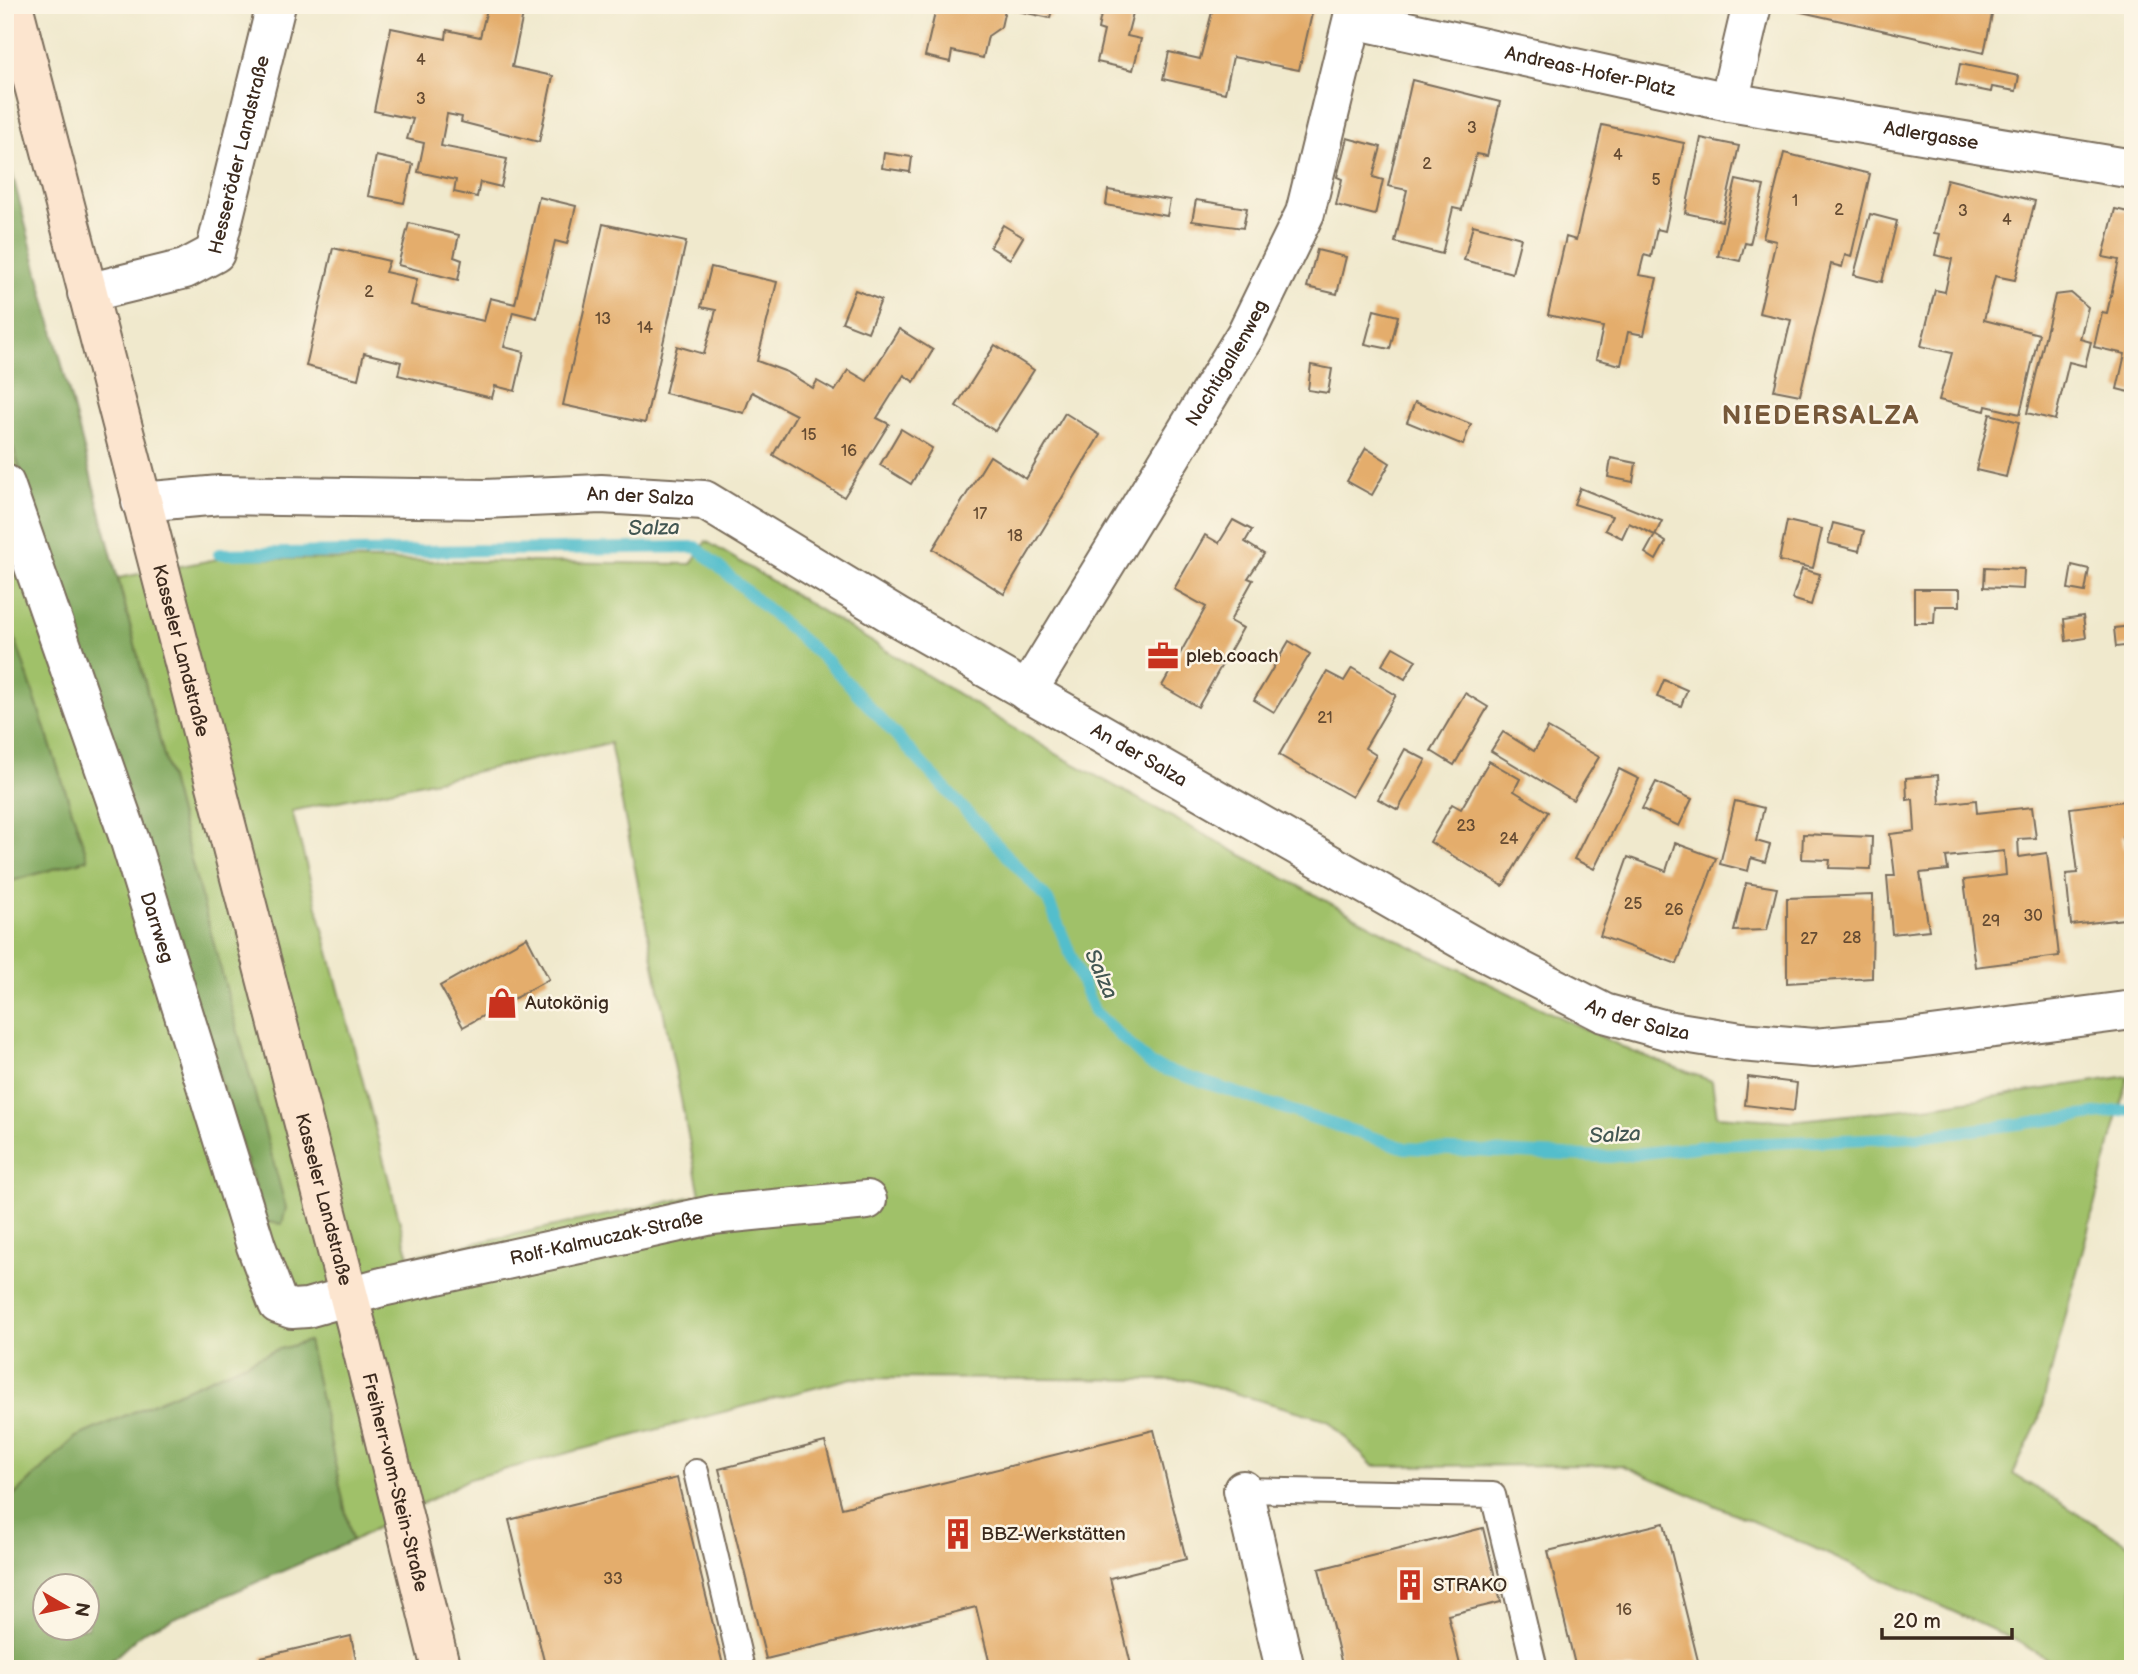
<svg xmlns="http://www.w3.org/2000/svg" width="2138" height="1674" viewBox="0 0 2138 1674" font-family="'Balsamiq Sans',sans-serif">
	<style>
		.green { fill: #a0c169; stroke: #6e7644; stroke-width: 2; fill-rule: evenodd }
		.forest { fill: #80a75d; stroke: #5e683e; stroke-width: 2; fill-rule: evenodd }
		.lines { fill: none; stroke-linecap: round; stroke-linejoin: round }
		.stream { stroke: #52becc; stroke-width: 12 }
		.building { fill: #e4ad6c }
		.lane-casing { stroke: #7a6d5b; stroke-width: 28 }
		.street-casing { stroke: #7a6d5b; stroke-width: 42 }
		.secondary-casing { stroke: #7a6d5b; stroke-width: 42 }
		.lane { stroke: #fff; stroke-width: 24 }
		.street { stroke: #fff; stroke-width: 38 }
		.secondary { stroke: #fce5cf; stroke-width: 38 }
		.labels { text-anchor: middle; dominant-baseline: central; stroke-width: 5; stroke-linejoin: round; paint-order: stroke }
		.number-label { font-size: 16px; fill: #654b32 }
		.street-label { font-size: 19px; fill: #3b2a1e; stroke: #fcf5e5 }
		.poi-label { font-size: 19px; fill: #3b2a1e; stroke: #fcf5e5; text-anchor: start }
		.water-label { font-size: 21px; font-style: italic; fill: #425652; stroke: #fcf5e5 }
		.district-label { font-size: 26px; font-weight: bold; letter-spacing: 2px; fill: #765839; stroke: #fcf5e5 }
	</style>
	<rect width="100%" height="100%" fill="#fcf5e5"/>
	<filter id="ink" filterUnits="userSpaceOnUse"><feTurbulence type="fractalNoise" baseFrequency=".0143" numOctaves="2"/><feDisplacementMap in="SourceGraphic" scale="14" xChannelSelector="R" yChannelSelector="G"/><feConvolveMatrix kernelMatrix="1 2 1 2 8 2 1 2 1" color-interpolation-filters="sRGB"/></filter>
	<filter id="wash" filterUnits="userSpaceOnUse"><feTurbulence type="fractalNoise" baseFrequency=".00686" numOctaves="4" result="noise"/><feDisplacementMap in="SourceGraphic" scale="28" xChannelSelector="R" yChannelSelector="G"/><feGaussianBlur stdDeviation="1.57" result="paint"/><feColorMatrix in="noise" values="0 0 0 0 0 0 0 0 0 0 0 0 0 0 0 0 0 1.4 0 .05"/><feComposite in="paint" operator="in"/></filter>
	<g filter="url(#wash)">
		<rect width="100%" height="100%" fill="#f0e9cd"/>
		<!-- green -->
		<path class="green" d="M5,423L36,520L190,856L118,578L223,558L691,564L706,541L1063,758L1400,941L1631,1051L1712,1081L1717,1116L1791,1121L1933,1106L2128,1076L2038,1422L2013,1474L2133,1547V1669H2064L2015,1640L1812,1547L1621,1465L1373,1466L1328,1420L1189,1380L852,1378L469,1479L352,1541L308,1342L76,1437L5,1504V883L88,859L5,608ZM610,743L700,1195L409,1257L292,811Z"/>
		<!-- forest -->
		<g class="forest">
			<polygon points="5,146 190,856 286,1208 282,1224 267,1222 5,423"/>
			<polygon points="5,608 88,859 5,883"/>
			<path d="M308,1341L352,1541L144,1631L102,1669H5V1504L76,1437L273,1351ZM46,1586H88V1628H46Z"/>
		</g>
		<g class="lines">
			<!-- stream -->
			<polyline class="stream" points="219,554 696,547 829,663 1048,900 1094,1011 1151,1065 1405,1148 1610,1157 1713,1145 1919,1137 2133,1109"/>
		</g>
		<g id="blocks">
			<!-- building -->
			<g class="building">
				<polygon points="488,5 525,5 512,67 553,76 539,142 461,122 462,117 447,114 441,146 507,159 501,187 480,182 477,197 454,192 456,180 418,172 424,143 407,139 413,119 374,111 391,28 446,39 447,30 480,37"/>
				<polygon points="932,5 1006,5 1001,27 988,36 983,58 952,51 950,62 925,56 935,13 930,11"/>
				<polygon points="1014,5 1053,5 1050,18 1013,10"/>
				<polygon points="1103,5 1135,5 1127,36 1141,39 1133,70 1097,62 1104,31 1098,29"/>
				<polygon points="1184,5 1314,5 1299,70 1233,57 1225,93 1163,79 1169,52 1200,59 1212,12"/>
				<polygon points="1798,5 1964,5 1964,8 1992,15 1984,53 1797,11"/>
				<polygon points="1960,64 2019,76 2016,91 1992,87 1991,92 1956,85"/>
				<polygon points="1412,80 1500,102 1487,156 1476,154 1462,210 1453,208 1442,254 1395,242 1407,190 1388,186"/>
				<polygon points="1602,125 1684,143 1665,231 1657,229 1651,257 1644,255 1639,275 1657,278 1644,335 1628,332 1621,365 1596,359 1603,327 1548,315 1566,237 1576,240"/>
				<polygon points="1347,138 1381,147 1373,177 1383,180 1375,215 1336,205 1342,179 1337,177"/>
				<polygon points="1701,138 1739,146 1722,221 1685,213"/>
				<polygon points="884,153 912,157 910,172 882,168"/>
				<polygon points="1784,153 1870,174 1851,257 1845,255 1842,267 1831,264 1800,395 1774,390 1791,320 1759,313 1776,241 1763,238"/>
				<polygon points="376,156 413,164 404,203 368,196"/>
				<polygon points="1947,179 2035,201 2015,280 1995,276 1984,320 2039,334 2020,414 1986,406 1985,411 1939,400 1952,353 1921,346 1935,290 1945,292 1952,259 1935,255 1940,234 1934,233"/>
				<polygon points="1736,180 1764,186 1750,244 1745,243 1740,261 1718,256"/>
				<polygon points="1108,190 1170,200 1167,216 1106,205"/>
				<polygon points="539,197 576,206 567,244 555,241 537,318 513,312 504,347 524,352 515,391 495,386 492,398 398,375 401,362 364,353 358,379 306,366 333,248 389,261 385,272 417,279 411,305 484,321 490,298 515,304"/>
				<polygon points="1196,200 1247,208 1243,228 1192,221"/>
				<polygon points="2115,209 2133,213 2133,393 2117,389 2125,354 2094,347 2102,312 2107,313 2119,260 2103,257"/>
				<polygon points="1870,214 1897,221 1882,282 1854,275"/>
				<polygon points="409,223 459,235 454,257 462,260 458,280 398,265"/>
				<polygon points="603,224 686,242 645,423 563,405"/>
				<polygon points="1003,225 1023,237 1010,259 990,247"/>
				<polygon points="1473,225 1521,238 1512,273 1464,260"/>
				<polygon points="1317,250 1346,257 1337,294 1307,287"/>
				<polygon points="711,267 777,282 757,361 787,372 813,388 817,381 835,391 848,370 867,381 899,329 933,350 914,382 904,375 877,418 889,424 844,497 773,455 796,415 752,392 744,413 665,393 677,346 704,354 716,310 701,307"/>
				<polygon points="855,290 881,300 868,332 842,322"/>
				<polygon points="2071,293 2088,307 2080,339 2091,342 2085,366 2069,362 2055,420 2027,413 2055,295"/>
				<polygon points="1374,310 1398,316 1390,349 1365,344"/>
				<polygon points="995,345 1034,370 995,431 956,406"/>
				<polygon points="1311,365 1332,369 1328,393 1308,390"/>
				<polygon points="1415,402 1471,424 1463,445 1407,422"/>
				<polygon points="1065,413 1100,435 1004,594 933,549 990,456 1026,479"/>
				<polygon points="1990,414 2019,422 2006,477 1976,470"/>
				<polygon points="901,429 932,448 911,484 880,465"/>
				<polygon points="1366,448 1390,463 1372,495 1347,481"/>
				<polygon points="1611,458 1636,463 1633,482 1608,477"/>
				<polygon points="1580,488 1662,521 1655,535 1666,542 1656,560 1645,553 1655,535 1629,523 1622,538 1605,530 1612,516 1574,504"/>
				<polygon points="1233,520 1252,530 1245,542 1264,554 1248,578 1253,580 1230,621 1243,628 1198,707 1162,686 1206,607 1174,589 1205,535 1219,543"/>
				<polygon points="1787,521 1822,529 1813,568 1779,561"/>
				<polygon points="1833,523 1864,531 1859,551 1828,543"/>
				<polygon points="2072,565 2089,569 2085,592 2068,589"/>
				<polygon points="1985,567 2024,569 2023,589 1984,587"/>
				<polygon points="1802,569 1820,574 1811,605 1792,599"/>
				<polygon points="1914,589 1960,589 1960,606 1935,606 1934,623 1914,623"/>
				<polygon points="2083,616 2086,638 2066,641 2064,619"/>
				<polygon points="2133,626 2133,645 2116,647 2114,628"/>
				<polygon points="1289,641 1310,654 1274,712 1254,700"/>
				<polygon points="1393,647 1416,660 1405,679 1382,665"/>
				<polygon points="1352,668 1396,695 1365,748 1376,755 1352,797 1279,755 1327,672 1344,681"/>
				<polygon points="1664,680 1687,690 1681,706 1657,697"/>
				<polygon points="1465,693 1488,707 1454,765 1431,751"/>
				<polygon points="1548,728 1599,757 1573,800 1491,751 1503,732 1534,751"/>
				<polygon points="1405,749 1426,760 1398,810 1378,799"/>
				<polygon points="1489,761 1520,779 1514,791 1548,812 1503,886 1430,842 1452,804 1461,809"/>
				<polygon points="1619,769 1639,779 1594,869 1574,859"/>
				<polygon points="1938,775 1940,804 1976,800 1977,813 2032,807 2036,838 2018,839 2019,857 2047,853 2059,956 1975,967 1964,880 2006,875 2004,851 1946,857 1948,870 1920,873 1929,930 1892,934 1887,876 1895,876 1890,834 1915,831 1913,799 1907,800 1906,778"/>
				<polygon points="1656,782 1692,799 1679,826 1642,809"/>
				<polygon points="1735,801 1764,808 1756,841 1770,845 1765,862 1751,858 1748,871 1720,864"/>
				<polygon points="2125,801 2129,835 2122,836 2124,849 2133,848 2133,918 2071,925 2066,874 2078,873 2070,808"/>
				<polygon points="1803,834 1872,837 1871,869 1829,868 1830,860 1802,859"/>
				<polygon points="1675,843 1716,858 1677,964 1600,936 1628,857 1666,871"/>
				<polygon points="1746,883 1777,888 1767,930 1734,931"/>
				<polygon points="1873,895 1872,978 1787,983 1787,898"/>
				<polygon points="527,937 549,979 463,1027 440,986"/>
				<polygon points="1748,1077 1797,1083 1794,1111 1745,1105"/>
				<polygon points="1154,1430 1186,1559 1110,1578 1132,1669 991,1669 976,1607 766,1659 719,1469 825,1442 842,1508"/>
				<polygon points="677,1478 724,1669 546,1669 509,1520"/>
				<polygon points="1664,1523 1700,1669 1576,1669 1548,1551"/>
				<polygon points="1483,1528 1501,1602 1448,1615 1461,1669 1343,1669 1319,1569"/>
				<polygon points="351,1636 358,1669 264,1669 261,1657"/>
			</g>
		</g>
	</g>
	<g filter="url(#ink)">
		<use href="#blocks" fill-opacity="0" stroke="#7a6d5b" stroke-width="2"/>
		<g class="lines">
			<defs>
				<g id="lane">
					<polyline points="696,1472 742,1669"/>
					<polyline points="1243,1490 1493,1495 1535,1669"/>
				</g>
				<g id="street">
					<path id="s1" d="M1353,19L1729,102L2133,169"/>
					<polyline points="1729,102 1752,5"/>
					<path id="s2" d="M87,293L185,269L215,253L276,5"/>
					<path id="s3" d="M5,484L129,838L256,1246L278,1304L292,1309L307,1308L382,1287L712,1215L867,1200"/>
					<path id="s4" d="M141,502L220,495L485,499L601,494L704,500L897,617L1475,947L1604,1013L1666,1030L1741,1042L1814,1048L1901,1040L2133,1010"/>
					<path id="s5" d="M1027,692L1246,334L1305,213L1356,5"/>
					<polyline points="1243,1490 1285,1669"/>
				</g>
				<g id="secondary">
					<path id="s6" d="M13,5L356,1324L441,1669"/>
				</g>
			</defs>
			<!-- lane casing -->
			<use href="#lane" class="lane-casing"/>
			<!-- street casing -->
			<use href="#street" class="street-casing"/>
			<!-- secondary casing -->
			<use href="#secondary" class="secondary-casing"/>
			<!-- lane -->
			<use href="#lane" class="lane"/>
			<!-- street -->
			<use href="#street" class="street"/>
			<!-- secondary -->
			<use href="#secondary" class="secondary"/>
		</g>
	</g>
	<!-- icons -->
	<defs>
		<symbol id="office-bare" viewBox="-9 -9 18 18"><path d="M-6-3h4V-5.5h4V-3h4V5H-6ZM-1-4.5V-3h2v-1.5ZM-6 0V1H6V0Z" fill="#c8321e" stroke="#fcf5e5" stroke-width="2.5" paint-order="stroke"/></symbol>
		<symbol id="shop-bare" viewBox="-9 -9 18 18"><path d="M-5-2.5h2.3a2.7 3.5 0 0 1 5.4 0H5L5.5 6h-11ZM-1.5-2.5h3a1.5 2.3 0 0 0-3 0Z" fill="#c8321e" stroke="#fcf5e5" stroke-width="2.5" paint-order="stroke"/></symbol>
		<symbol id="building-bare" viewBox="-9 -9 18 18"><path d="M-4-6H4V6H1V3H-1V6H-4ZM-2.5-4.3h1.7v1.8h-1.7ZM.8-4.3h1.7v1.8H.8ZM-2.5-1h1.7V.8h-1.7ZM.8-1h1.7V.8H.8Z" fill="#c8321e" stroke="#fcf5e5" stroke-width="2.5" paint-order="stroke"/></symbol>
	</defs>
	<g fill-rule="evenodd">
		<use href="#office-bare" x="1141" y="634" width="44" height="44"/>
		<use href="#shop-bare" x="480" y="981" width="44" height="44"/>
		<use href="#building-bare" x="936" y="1512" width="44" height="44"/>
		<use href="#building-bare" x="1388" y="1563" width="44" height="44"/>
	</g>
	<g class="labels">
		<!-- number labels -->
		<g class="number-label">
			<text x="421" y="60">4</text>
			<text x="421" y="99">3</text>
			<text x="1472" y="128">3</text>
			<text x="1618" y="155">4</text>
			<text x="1427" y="164">2</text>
			<text x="1656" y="180">5</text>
			<text x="1795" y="201">1</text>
			<text x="1839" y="210">2</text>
			<text x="1963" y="211">3</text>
			<text x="2007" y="220">4</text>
			<text x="369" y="292">2</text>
			<text x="603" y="319">13</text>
			<text x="645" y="328">14</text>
			<text x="809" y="435">15</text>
			<text x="849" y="451">16</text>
			<text x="980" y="514">17</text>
			<text x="1015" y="536">18</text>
			<text x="1325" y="718">21</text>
			<text x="1466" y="826">23</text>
			<text x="1509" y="839">24</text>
			<text x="1633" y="904">25</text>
			<text x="1674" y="910">26</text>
			<text x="2033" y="916">30</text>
			<text x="1991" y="921">29</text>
			<text x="1852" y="938">28</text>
			<text x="1809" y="939">27</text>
			<text x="613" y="1579">33</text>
			<text x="1624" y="1610">16</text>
		</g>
		<!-- street labels -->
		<g class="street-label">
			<text stroke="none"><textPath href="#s1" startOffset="243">Andreas-Hofer-Platz</textPath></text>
			<text stroke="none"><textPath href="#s1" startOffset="590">Adlergasse</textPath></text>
			<text stroke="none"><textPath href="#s2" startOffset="236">Hesseröder Landstraße</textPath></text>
			<text stroke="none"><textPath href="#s5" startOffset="385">Nachtigallenweg</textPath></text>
			<text stroke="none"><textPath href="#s4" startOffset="500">An der Salza</textPath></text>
			<text stroke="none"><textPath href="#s6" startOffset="667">Kasseler Landstraße</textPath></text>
			<text stroke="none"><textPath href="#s4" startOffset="1068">An der Salza</textPath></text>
			<text stroke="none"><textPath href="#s3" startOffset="469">Darrweg</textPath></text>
			<text stroke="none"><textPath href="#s4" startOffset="1634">An der Salza</textPath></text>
			<text stroke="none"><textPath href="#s6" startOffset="1234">Kasseler Landstraße</textPath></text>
			<text stroke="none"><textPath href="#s3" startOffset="1202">Rolf-Kalmuczak-Straße</textPath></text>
			<text stroke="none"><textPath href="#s6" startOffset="1526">Freiherr-vom-Stein-Straße</textPath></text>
		</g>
		<!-- poi labels -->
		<g class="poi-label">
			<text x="1186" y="656">pleb.coach</text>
			<text x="525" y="1003">Autokönig</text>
			<text x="981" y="1534">BBZ-Werkstätten</text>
			<text x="1433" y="1585">STRAKO</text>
		</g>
		<!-- water labels -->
		<g class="water-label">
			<text transform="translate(654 528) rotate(-1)">Salza</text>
			<text transform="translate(1101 974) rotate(66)">Salza</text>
			<text transform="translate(1615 1135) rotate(-3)">Salza</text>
		</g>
		<!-- district labels -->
		<g class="district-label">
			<text x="1821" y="416">NIEDERSALZA</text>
		</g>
	</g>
	<!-- margin -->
	<rect width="2138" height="1674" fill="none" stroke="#fcf5e5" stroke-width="28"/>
	<!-- north arrow -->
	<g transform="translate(66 1607) rotate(99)"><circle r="33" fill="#fcf5e5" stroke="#afa495" stroke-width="2"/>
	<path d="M0-5L12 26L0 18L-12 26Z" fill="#c8321e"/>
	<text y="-10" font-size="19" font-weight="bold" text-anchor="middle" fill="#3b2a1e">N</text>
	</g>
	<!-- scale -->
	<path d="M1882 1628v10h130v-10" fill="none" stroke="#3b2a1e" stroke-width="3.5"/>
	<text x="1893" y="1628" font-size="21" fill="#3b2a1e" stroke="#fcf5e5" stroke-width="5" paint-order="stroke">20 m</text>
</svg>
